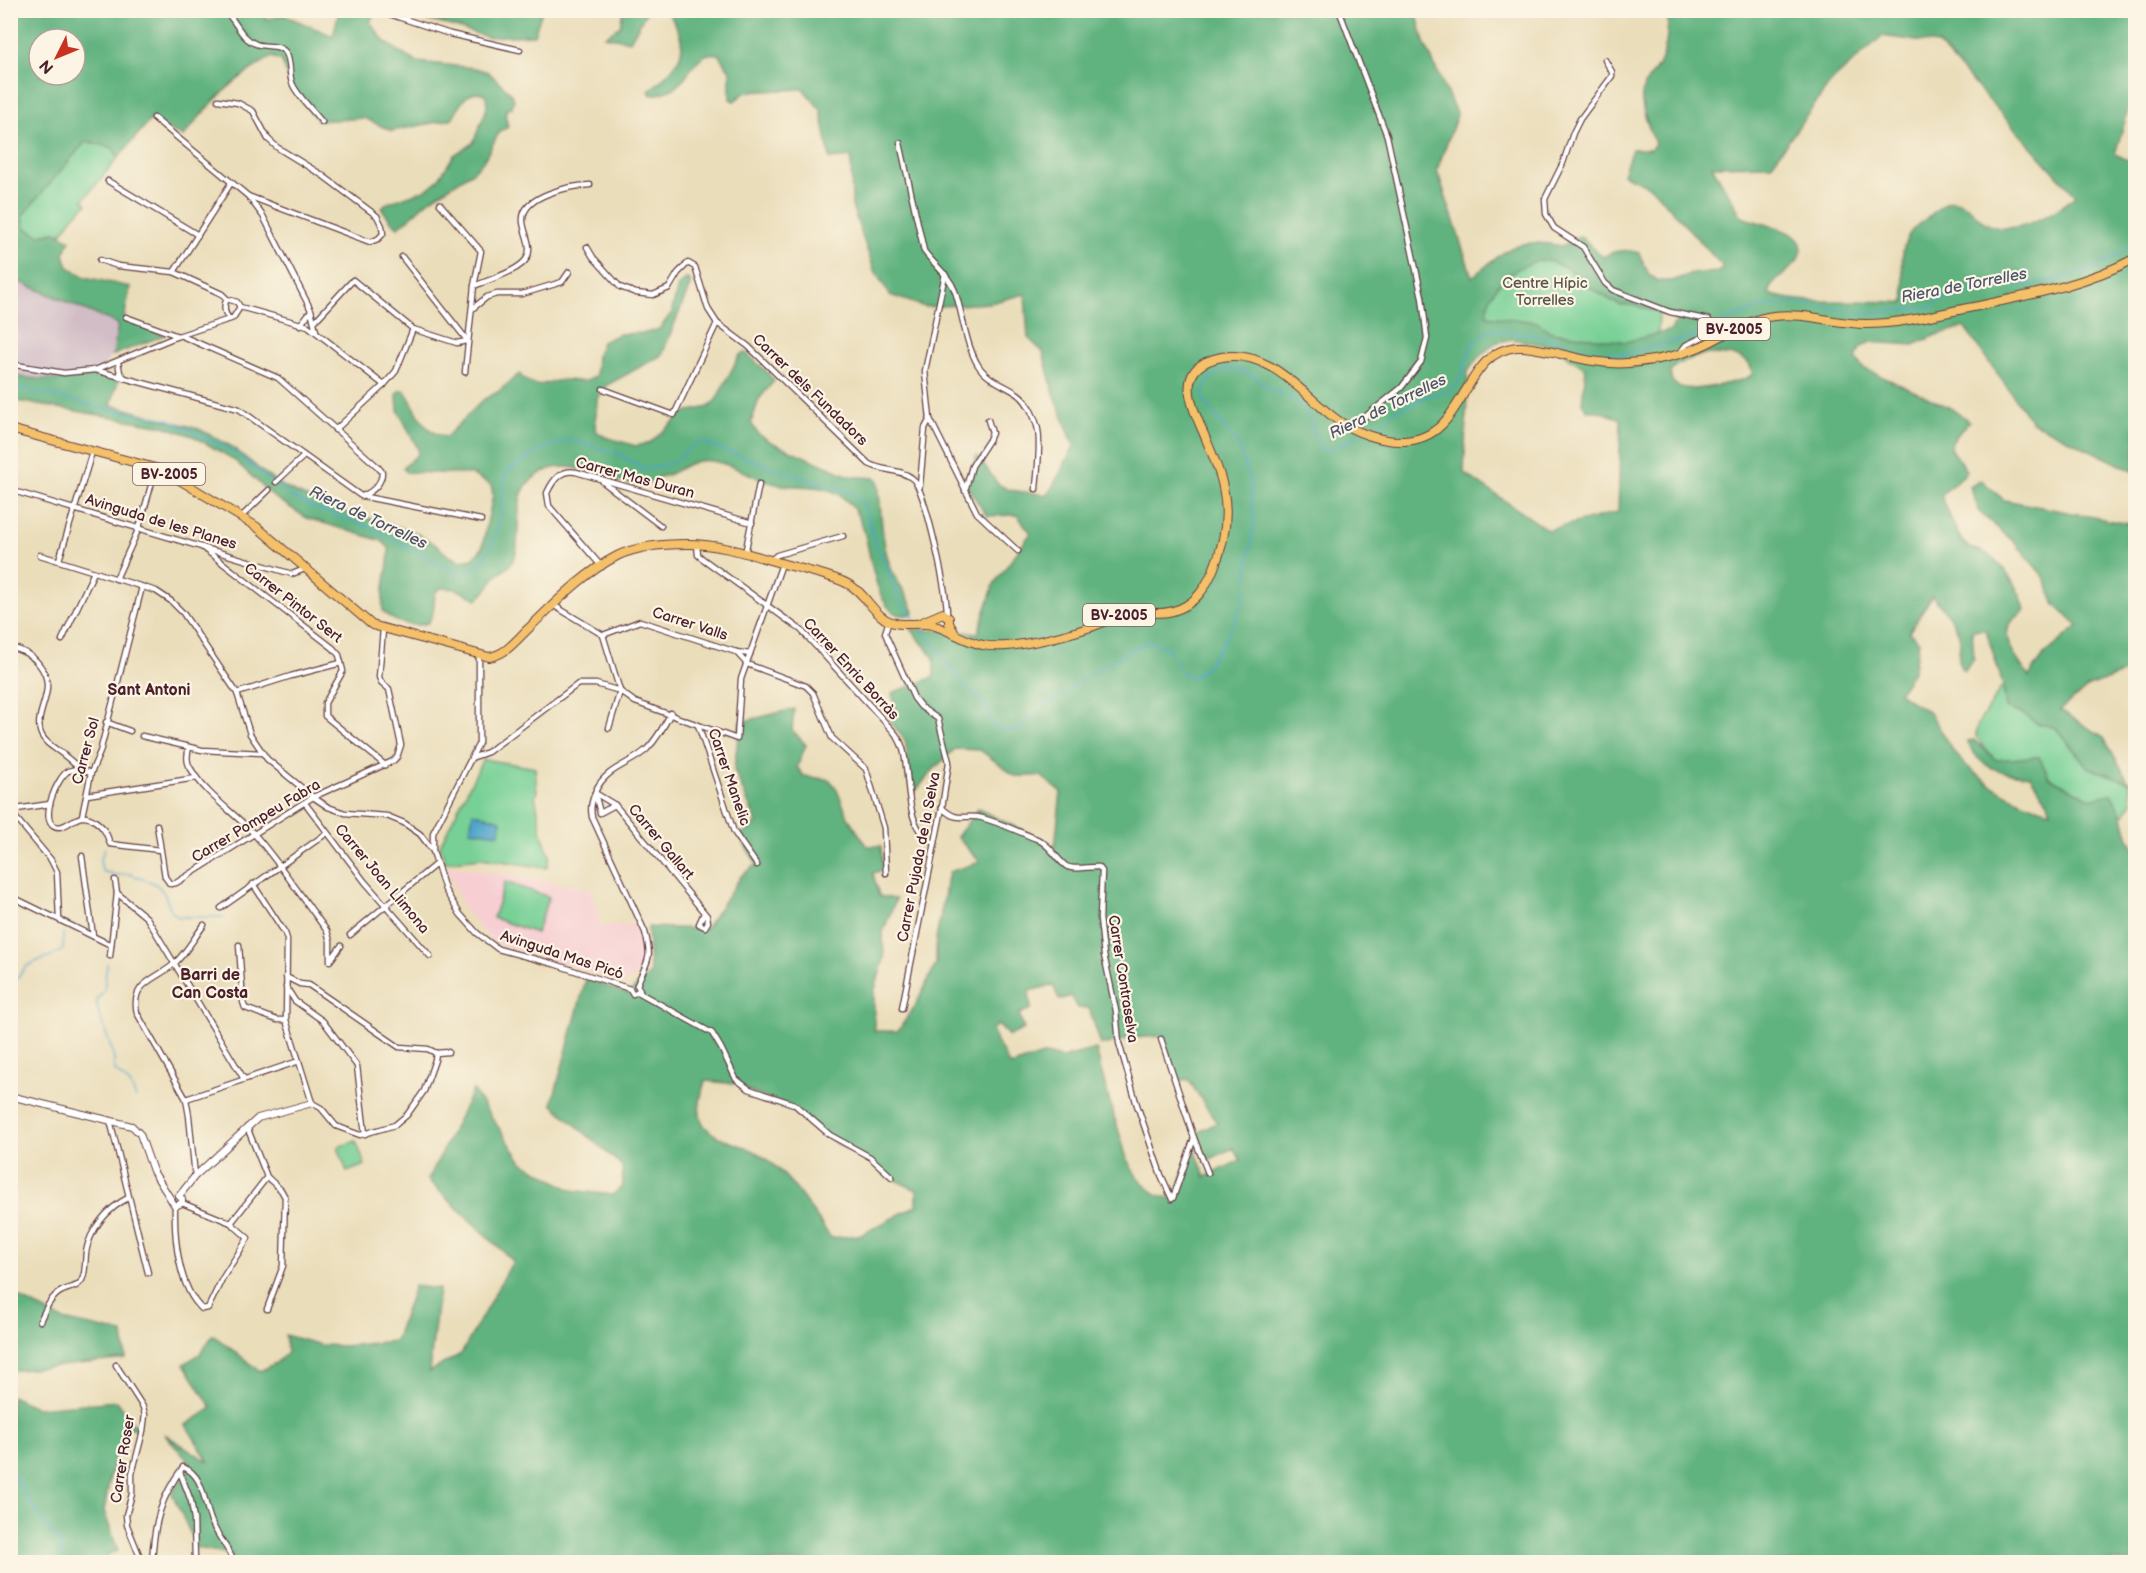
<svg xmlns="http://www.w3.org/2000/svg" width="2146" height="1573" viewBox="0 0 2146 1573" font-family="'Balsamiq Sans',sans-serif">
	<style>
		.built { fill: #f7cfd3 }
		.industrial { fill: #d2bdc7 }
		.green { fill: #77d096; stroke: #607860; stroke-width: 1.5 }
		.forest { fill: #61b27f; stroke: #566855; stroke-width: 1.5; fill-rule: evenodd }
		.water { fill: #4da4ca; stroke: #4c627a; stroke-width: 1.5 }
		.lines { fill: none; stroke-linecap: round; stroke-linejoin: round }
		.stream { stroke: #4da4ca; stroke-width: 1.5 }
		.minor-casing { stroke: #623c40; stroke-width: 7 }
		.tertiary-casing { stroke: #623c40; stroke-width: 8 }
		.primary-casing { stroke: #623c40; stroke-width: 10 }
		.minor { stroke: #fff; stroke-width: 4.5 }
		.tertiary { stroke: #fff; stroke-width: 6 }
		.primary { stroke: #f4c16b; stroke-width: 8 }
		.labels { text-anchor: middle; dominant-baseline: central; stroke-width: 4.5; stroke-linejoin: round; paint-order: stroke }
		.shield { fill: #fcf5e5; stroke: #7f5f63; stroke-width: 1.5 }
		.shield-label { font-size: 14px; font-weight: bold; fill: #4a1f2b }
		.park-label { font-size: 15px; fill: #58544b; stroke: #fcf5e5 }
		.street-label { font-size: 15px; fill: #4a1f2b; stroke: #fcf5e5 }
		.water-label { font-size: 16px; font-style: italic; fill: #4b546b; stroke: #fcf5e5 }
		.neighbourhood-label { font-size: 16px; font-weight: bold; fill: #4a1f2b; stroke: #fcf5e5 }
	</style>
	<rect width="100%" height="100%" fill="#fcf5e5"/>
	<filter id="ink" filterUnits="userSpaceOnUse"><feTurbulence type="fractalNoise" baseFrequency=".0167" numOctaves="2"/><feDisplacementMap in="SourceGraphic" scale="12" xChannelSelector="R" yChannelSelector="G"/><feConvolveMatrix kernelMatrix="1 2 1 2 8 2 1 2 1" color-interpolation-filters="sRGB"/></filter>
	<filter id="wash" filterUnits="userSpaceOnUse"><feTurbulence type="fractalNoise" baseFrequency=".008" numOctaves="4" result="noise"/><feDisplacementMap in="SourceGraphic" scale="24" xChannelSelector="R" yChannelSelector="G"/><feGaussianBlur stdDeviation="1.35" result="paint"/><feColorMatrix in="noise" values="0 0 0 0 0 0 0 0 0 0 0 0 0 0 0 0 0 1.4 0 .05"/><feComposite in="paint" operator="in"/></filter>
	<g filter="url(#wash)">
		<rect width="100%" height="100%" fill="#eaddba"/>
		<!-- built -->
		<polygon class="built" points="445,865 591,889 601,926 639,925 646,952 642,968 635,977 625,984 619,983 568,965 509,948 493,942 478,926 463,907"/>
		<!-- industrial -->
		<polygon class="industrial" points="10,275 20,282 118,324 111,357 96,373 59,380 26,378 11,375"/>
		<!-- green -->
		<g class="green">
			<polygon points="86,141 114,148 118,158 83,200 87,204 74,216 60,235 55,232 39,235 25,228 22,215"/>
			<path d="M1547,260C1572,265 1588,288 1610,300C1619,305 1627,304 1637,306C1644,308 1652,310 1659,313L1658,334L1626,342L1618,341L1551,332L1540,326L1486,316C1486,286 1519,261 1547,260Z"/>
			<polygon points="2003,685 2006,708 2023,714 2037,723 2056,728 2088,767 2129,782 2132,802 2123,816 2111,794 2090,799 2049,777 2039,757 1996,760 1982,745 1976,734 1978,724"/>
			<polygon points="483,759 535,768 537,794 535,795 542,834 550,856 547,868 481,858 445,862 440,845"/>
			<polygon points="505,882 549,897 536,933 493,918"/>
			<polygon points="356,1141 365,1165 347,1172 338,1147"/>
		</g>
		<!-- forest -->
		<g class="forest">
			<path d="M11,11H264L266,19L284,15L333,36L339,11H376L370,22L384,41L409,58L418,62L475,68L488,72L509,91L514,99L512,108H508L505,113L508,127L500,131L484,160L474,171L425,203L408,220L398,227L391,221L382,209L385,204L427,189L438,180L454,155L473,143L487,108L486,95C468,85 459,106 452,119L392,131L364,118L318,121L290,86L282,61L272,57C233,78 210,103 183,137L151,119L118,158L113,148L86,141L23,215L25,228L39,235L56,232L70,240L64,254L68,267L85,277L130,287L124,319L165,335L113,355L118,324L20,282L11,275ZM39,39H75V75H39Z"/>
			<polygon points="387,11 542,10 542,11 534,35 487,37 452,26"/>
			<polygon points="623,11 647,11 630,41 605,36 620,26"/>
			<path d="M667,11H1416L1424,42L1457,115L1437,170L1472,277C1510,250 1510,236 1562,246L1580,236L1603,257C1614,250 1627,249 1639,253L1649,275L1659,281H1671L1691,274L1718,272L1723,267L1651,187L1623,174L1632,149H1651L1655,144C1650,128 1638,106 1643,89C1646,81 1656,70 1661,61C1668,45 1667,28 1669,11H2135V87L2115,154L2130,161L2135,160V472L2032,422L1964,327L1936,335L1914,345L1870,342L1860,348L1856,358L1863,368L1953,409L1969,421L1952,441L1951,448L1967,472L1941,495C1947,508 1955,533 1964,543C1970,550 1982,550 1989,555C2005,566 2021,592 2025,610C2021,614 2013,619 2010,624C2000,641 2020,663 2029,677L2044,655L2078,626L2055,605L2045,578L2014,542L1980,513L1970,487L1981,480L2004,500L2135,525V680L2128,671L2087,688L2060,710L2104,738L2129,782L2088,767L2056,728L2037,723L2023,714L2006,708L2003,685L1986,630H1972L1974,658L1964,671C1953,655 1963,650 1959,635C1954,620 1942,608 1932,596L1909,632L1919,642L1913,672L1899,692C1908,702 1920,705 1929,713C1939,724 1945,740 1954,752C1977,781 2016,803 2051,811L2048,802L2030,776C2001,772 1980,771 1967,741L1974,740L1996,760L2039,757L2049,777L2090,799L2111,794L2123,816L2129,839L2135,849V1562H234L230,1554L197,1548L172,1493L192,1465L164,1434L209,1462L186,1425L212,1408L184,1364L200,1354L213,1335L260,1371L276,1363L287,1353L285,1335L321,1345L344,1346L395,1341L414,1286L439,1289L429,1372L461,1354L513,1261L428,1180L473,1090L522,1162L571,1190L612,1195L623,1186L622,1166L552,1104L586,979L628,994L650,974L648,927L705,929L742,875L757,864L739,836L757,823L734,770L740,722L794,709L792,730L806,745L797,767L804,776L830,780L836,788L849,819L867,846H881L883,870L873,873L879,896L896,899L883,932L884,959L874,992V1031H898L915,1006L936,964V939L949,872L980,862L957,837L978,809L1055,846L1061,792L1041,776H1015L980,750L955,749L934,769L913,794L905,740L889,720L896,711L892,693L934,677V658L911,629L978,633L994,584L1031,533L1017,515L987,516L966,485L977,456L998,484L1009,490L1048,495L1074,446L1053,391L1043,352L1028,338L1025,294L990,303L925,307L890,295L874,270L852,206L851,157L830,159L821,110L803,89L746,92L734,101L730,99V71L718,54C696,49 690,78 674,88C667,92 659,94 651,95L649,91C680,63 695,51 667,11ZM1882,36L1938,44L2076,196C2055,213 2011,240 1984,222C1974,215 1968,203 1955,201C1946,199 1939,209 1932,214C1927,219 1920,223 1914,228C1895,248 1905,279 1905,303C1862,298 1818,306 1775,296L1769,294L1770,288C1777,278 1789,272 1797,261C1819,230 1759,225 1742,217L1712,166L1771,165L1831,82ZM1547,260L1569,269L1589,287L1620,305H1634L1679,319L1673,325L1672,330L1626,342L1618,341L1551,332L1537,322L1487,316C1486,286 1520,261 1547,260ZM1511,339L1552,346L1586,369L1582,403L1588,411H1599L1621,419L1618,512L1548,530L1464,473L1468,371L1479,357L1495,343ZM1709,354C1724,355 1753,353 1752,375L1745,379C1728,383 1665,403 1671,370C1681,360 1695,357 1709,354ZM1053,985L1059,1000L1071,996L1078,1008H1089L1101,1045L1132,1038L1162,1036L1178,1081L1188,1079L1217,1123L1197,1133L1206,1161L1233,1148L1241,1160L1205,1177L1194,1145L1175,1197C1158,1201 1140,1183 1132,1169C1126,1160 1124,1148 1121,1138C1111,1109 1103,1079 1096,1049L1062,1058L1046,1054L1010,1066L997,1042L992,1029L998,1025L1009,1036L1024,1029L1019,1014L1031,1009L1029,991ZM705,1081L738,1084L754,1094L781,1102L839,1145L867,1159L886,1176L917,1190V1205L861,1235L831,1238C809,1208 788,1170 754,1151C738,1143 712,1140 702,1122C696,1111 702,1093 705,1081Z"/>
			<path d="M686,279L690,280V285L662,355L607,385L597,399L595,428L597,432L605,437L636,446L651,442L685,412L709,407L716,400L738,358L741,354L746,353L768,373L774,381L759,399L751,423L758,434L771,442L849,476L875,478L878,481C881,509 881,539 890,566C895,580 912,600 914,613C876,629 871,552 864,531C860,518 853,505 842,497C826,483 796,488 776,484C752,478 722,457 699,461C688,462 680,470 670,474C666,476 661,476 657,478C651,480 647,485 640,485C612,485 576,458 547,470C511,486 521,510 517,543C517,548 517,552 515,556C511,567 502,571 494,579C487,587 486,594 477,599L456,589L441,588L435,593L433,613L429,622C415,629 393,623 383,611C380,590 390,569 389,548L382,541L307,518L275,498L233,459L193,436L163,426L17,401H11V375L26,378L59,380L96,373L118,381L111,405L199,429L232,447L274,481L286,488L334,510L358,515L414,532L435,544L449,556L462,561L473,559L482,548L493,495L491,485L471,474L406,472L403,468L418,454V449L398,410L397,395L399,391L404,390C418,408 420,432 446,437L484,399L498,392L519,374C538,394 543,381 564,380C577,379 585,386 596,375L597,355L602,342L619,334L646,333L659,329L671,314L678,286Z"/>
			<polygon points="10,1293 63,1320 123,1333 126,1359 11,1371"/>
			<polygon points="11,1396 37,1408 117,1401 137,1428 129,1428 113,1461 104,1511 118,1551 108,1554 109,1562 11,1562"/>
		</g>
		<!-- water -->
		<polygon class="water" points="473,812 501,820 499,834 470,830"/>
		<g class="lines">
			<!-- stream -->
			<g class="stream">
				<path d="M10,384L35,392L113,410L168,419L232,451L291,496L311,507L372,528L462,575C467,572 474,569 478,565C498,548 504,497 506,472L542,449L568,440L614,452L646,469L672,463L698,441L796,476L851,492L863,502L874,539L901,602L914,618"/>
				<path d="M1367,432C1374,427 1390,419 1394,412L1430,395L1449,391L1458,384L1472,344L1490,329L1531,334L1593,351L1622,354L1689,338L1733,317L1765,307L1789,303L1873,313L1930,307C1953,289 2017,288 2047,281C2064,277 2084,272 2100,265C2113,259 2124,250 2136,242"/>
				<polyline points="1246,583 1254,520 1250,480 1238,445 1204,401 1203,390 1206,386 1211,378 1223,370 1236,369 1255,376 1263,386 1294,400 1304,409 1310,419 1318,443 1323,450 1331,449 1360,436"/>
				<path d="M921,627L963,684L987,706L991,723L997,729L1017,731L1026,726L1032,717L1046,705L1111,661L1149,641L1169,649L1182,673L1194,677C1215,661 1242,615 1245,589"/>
				<polyline points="105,848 100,860 102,871 116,875 130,874 156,884 164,893 172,912 179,917 225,917"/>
				<polyline points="107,963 104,991 97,999 97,1008 113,1053 115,1071 130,1084 136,1098"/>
				<path d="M10,987C17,981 20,973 26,967C31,962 54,956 63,950V933"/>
				<polyline points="10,1470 29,1501 59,1543 65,1562"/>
			</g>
		</g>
	</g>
	<g filter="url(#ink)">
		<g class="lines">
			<defs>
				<g id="minor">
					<path d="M224,10C236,20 240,38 256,44C266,48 279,43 286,53C292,63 288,76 293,85C298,96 314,112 322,122"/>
					<polyline points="377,10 450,34 520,50"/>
					<polyline points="1339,10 1387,136 1422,297 1427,338 1421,362 1401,388 1366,416 1347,426"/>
					<polyline points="1605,60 1612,72 1612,76 1580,119 1573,133 1563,163 1545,199 1546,214 1554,228 1583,247 1605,283 1613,290 1670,312 1709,320 1713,327 1709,334 1686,345 1679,354"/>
					<polyline points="218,100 238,103 253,111 268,139 278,148 322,175 377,216 382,226 383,234 378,239 370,242 248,196"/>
					<polyline points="154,118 248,196 263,216 311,310 316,331"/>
					<path d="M900,143L924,251C934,265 949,275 955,291C963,315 965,343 978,365C987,380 1005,385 1018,394C1027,400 1036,419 1038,430C1041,447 1037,472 1036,489"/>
					<polyline points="108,181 198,235"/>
					<polyline points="440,204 481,251 474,286 465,372"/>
					<path d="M587,247L593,257L620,287L636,293L653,295L669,288L678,273L688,263L695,267L708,309L717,323L748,346L869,464C882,471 902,469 913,479C926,492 947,593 947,614"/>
					<polyline points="402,257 467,340"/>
					<polyline points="174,272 231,183"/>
					<path d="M474,286C488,280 520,271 527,258C533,247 524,233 523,222C520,195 571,186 590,185"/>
					<path d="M227,299C223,306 224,314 230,319"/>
					<polyline points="240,307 308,326 384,385"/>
					<polyline points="472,309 487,297 497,294 522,294 562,282 569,272"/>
					<polyline points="126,317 178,336"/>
					<polyline points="314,322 353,280 413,329 457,343 467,341"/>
					<polyline points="300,325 311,311"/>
					<path d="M182,336L278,378L378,467L382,472C382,484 372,492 362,496"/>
					<polyline points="118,362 120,373 125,378"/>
					<polyline points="10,364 64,373 95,370 178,336 233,318 240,307 237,302 227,299 222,294 174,272 118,266 100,260"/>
					<polyline points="95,370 239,409 361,496 481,520"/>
					<polyline points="603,389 674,415 717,323"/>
					<polyline points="930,419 977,513 1018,551"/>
					<polyline points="335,430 384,385 396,371 413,329"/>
					<polyline points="276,482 304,456"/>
					<polyline points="603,482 661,526"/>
					<polyline points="920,486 925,428 930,419 925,371 945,274"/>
					<polyline points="10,490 292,574 305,569"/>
					<polyline points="965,491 972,466 989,440 992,433 988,420"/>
					<polyline points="241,517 269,490"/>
					<path d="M697,545L698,555L703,559L801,630L894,732C898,737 901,742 903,749C911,777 903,831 935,843"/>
					<polyline points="203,548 333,648 339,655 343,671 325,703 325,716 385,765"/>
					<polyline points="745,554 759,484"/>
					<polyline points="40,555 156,591 171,601 183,613 237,693 250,734 267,759 313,797 328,807 345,813 387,816 404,823 420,834 433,851"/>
					<polyline points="59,560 92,452"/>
					<polyline points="769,561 777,555 843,536"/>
					<path d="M602,567L549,506L547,493C553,480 561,469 576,472L752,523"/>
					<polyline points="116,579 139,528 156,468"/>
					<polyline points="553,605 603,635 620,691 609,728"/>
					<polyline points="889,621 885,633 887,638 914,698 921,707 938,719 949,762 942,808 902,1008"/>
					<polyline points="603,635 640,621 736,652 750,654"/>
					<polyline points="62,640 94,572"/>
					<path d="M10,647C22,650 31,654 38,663C61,690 32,711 41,734C45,744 57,749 65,756C77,765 75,768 91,773"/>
					<polyline points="736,652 747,664 806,686 813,693 832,738 866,769 884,828 886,873"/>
					<polyline points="479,655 479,743 433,833 433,851 445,890 460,914 477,933 498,949 554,964 630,989 633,994 640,990 637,985"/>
					<polyline points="237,693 291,676 341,663"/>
					<polyline points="106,722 130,731"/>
					<polyline points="698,725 734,832 757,865"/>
					<polyline points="142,736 202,750 262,753"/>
					<path d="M189,747C187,756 186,762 191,769C206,795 235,813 255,835C281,865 303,899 327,931L330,941V961L341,946"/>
					<polyline points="474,757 488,752 578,684 596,684 620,691 635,702 737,739 741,679 782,564"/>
					<path d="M77,769C75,769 69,771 68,771C57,778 41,816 53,825C66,834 77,807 95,821C104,827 107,834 110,844L160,850"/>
					<polyline points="595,793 615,805 707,916 708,922 705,927 699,924 704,913"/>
					<polyline points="595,793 600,813 615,805"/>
					<polyline points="87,795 196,778"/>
					<polyline points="305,803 365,882 430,956"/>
					<path d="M942,808C959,824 964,813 982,818C1001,823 1019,832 1037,839C1053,847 1054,857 1066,866C1074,871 1090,866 1099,867L1102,871L1100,918L1104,955L1116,1011L1119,1043L1136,1102L1161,1175L1172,1199"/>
					<polyline points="10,810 50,804"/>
					<polyline points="10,811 51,860 57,872 59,919"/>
					<polyline points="82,816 91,773 100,752 142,587"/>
					<polyline points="157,825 165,877 170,884 176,883 313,797 393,761 397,757 401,745 389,689 381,682 379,677 383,629"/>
					<polyline points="82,856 93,936"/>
					<polyline points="253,884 285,933 287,939 286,1020 312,1103 321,1108 336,1126 360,1135 395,1125 407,1115 424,1091 435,1060 436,1053"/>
					<polyline points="117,893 147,918 244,1079"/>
					<polyline points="10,896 111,945"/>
					<polyline points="221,908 327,833"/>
					<polyline points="350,935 436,864"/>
					<polyline points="239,945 243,1002 245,1008 277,1020 286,1020"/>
					<polyline points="110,956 117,893 115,880"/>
					<polyline points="286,977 300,984 309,985 399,1047 428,1049 436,1053 448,1052"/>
					<path d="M637,985C647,960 653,961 645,932L592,817C590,806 592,801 596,790C607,767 630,765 647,749C657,739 664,726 671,713"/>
					<polyline points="286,987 295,1001 323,1021 357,1066 365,1134"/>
					<polyline points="638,992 712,1033 721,1048 736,1079 749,1089 794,1104 830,1135 870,1157 892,1177"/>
					<polyline points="1161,1039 1194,1138 1173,1198"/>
					<polyline points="186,1099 299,1061"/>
					<polyline points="110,1120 148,1273"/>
					<polyline points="247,1127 267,1177 281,1190 285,1197 283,1266 267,1309"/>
					<polyline points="1194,1138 1208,1173"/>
					<path d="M195,1176L189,1116L186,1099L137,1013C130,982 156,980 174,964C186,953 194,938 204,925"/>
					<path d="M175,1206C174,1237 178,1287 202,1309L208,1308L222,1279L248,1238L231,1223L182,1203"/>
					<polyline points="231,1223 267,1177"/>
					<path d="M40,1321C45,1310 51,1296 62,1291C69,1287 78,1288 82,1280C86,1272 85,1260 86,1252C90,1229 108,1208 128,1198"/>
					<polyline points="116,1365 143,1407 145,1415 143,1431 132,1474 132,1494 126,1515 127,1525 142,1562"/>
					<polyline points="180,1472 191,1501 194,1519 195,1562"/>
					<path d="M152,1562C154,1524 160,1498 183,1467C206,1476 203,1506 213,1525C219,1538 229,1549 234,1562"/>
				</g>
				<g id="tertiary">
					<polyline points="10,1096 132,1126 140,1134 153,1171 175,1206 182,1203 182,1199 179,1196"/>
					<polyline points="179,1196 195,1176 258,1118 312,1103"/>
				</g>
				<g id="primary">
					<path d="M10,429L163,470L257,527L372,625L489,657C507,654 516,640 529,628C556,602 584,573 617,556C637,546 666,544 688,544C725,544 763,559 799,568C815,573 833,576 848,584C864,592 870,609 885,619C901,629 918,620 935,626C951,631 966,642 983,645C1009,651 1067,635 1094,626C1103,623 1112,617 1122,614C1139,610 1156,616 1173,611C1195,605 1206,588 1214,568C1225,542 1229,515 1223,487C1220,471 1212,454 1206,439C1193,408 1170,367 1222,357C1269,348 1303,395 1336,419C1354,432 1381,442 1404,441C1468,438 1460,352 1517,347C1530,346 1544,350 1557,353C1581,359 1604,365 1628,363C1655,361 1684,355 1708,343C1730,332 1749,319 1774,316C1805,312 1835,324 1866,324C1901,324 1934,315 1968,308C2025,296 2083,286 2136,258"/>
					<polyline points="922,622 943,613 949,618 949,623 955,634"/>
				</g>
			</defs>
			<!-- minor casing -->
			<use href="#minor" class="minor-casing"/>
			<!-- tertiary casing -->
			<use href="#tertiary" class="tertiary-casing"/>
			<!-- primary casing -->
			<use href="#primary" class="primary-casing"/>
			<!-- minor -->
			<use href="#minor" class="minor"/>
			<!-- tertiary -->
			<use href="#tertiary" class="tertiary"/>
			<!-- primary -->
			<use href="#primary" class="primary"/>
		</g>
	</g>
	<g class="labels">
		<!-- shield labels -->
		<g class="shield">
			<rect x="1698" y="318" width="72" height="22" rx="4.5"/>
			<rect x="133" y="463" width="72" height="22" rx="4.5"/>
			<rect x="1083" y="604" width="72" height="22" rx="4.5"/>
		</g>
		<g class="shield-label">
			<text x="1734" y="329">BV-2005</text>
			<text x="169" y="474">BV-2005</text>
			<text x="1119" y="615">BV-2005</text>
		</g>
		<!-- park labels -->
		<g class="park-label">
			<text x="1545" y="283">Centre Hípic<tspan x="1545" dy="17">Torrelles</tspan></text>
		</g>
		<!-- street labels -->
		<g class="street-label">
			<text transform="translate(810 390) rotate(44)">Carrer dels Fundadors</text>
			<text transform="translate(635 478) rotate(15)">Carrer Mas Duran</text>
			<text transform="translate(161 522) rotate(17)">Avinguda de les Planes</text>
			<text transform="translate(293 603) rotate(38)">Carrer Pintor Sert</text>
			<text transform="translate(690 624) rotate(18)">Carrer Valls</text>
			<text transform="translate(851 669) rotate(47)">Carrer Enric Borràs</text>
			<text transform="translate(86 751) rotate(-75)">Carrer Sol</text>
			<text transform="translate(729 777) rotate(71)">Carrer Manelic</text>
			<text transform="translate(256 821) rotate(-31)">Carrer Pompeu Fabra</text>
			<text transform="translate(661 842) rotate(50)">Carrer Gallart</text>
			<text transform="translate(919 857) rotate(-79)">Carrer Pujada de la Selva</text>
			<text transform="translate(382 879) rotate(50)">Carrer Joan Llimona</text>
			<text transform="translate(562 955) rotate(18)">Avinguda Mas Picó</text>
			<text transform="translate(1123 979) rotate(81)">Carrer Contraselva</text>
			<text transform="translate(123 1459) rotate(-81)">Carrer Roser</text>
		</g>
		<!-- water labels -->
		<g class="water-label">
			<text transform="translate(1964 286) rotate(-11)">Riera de Torrelles</text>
			<text transform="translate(1388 407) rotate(-26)">Riera de Torrelles</text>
			<text transform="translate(368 518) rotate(25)">Riera de Torrelles</text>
		</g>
		<!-- neighbourhood labels -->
		<g class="neighbourhood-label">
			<text x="149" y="690">Sant Antoni</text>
			<text x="210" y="975">Barri de<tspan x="210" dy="18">Can Costa</tspan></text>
		</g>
	</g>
	<!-- margin -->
	<rect width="2146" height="1573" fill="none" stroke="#fcf5e5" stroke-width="36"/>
	<!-- north arrow -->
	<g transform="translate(57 57) rotate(227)"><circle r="28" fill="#fcf5e5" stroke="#b59f9b" stroke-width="1.5"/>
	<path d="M0-4.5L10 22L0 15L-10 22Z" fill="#c8321e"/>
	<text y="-9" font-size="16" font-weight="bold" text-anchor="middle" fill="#4a1f2b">N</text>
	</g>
</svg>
